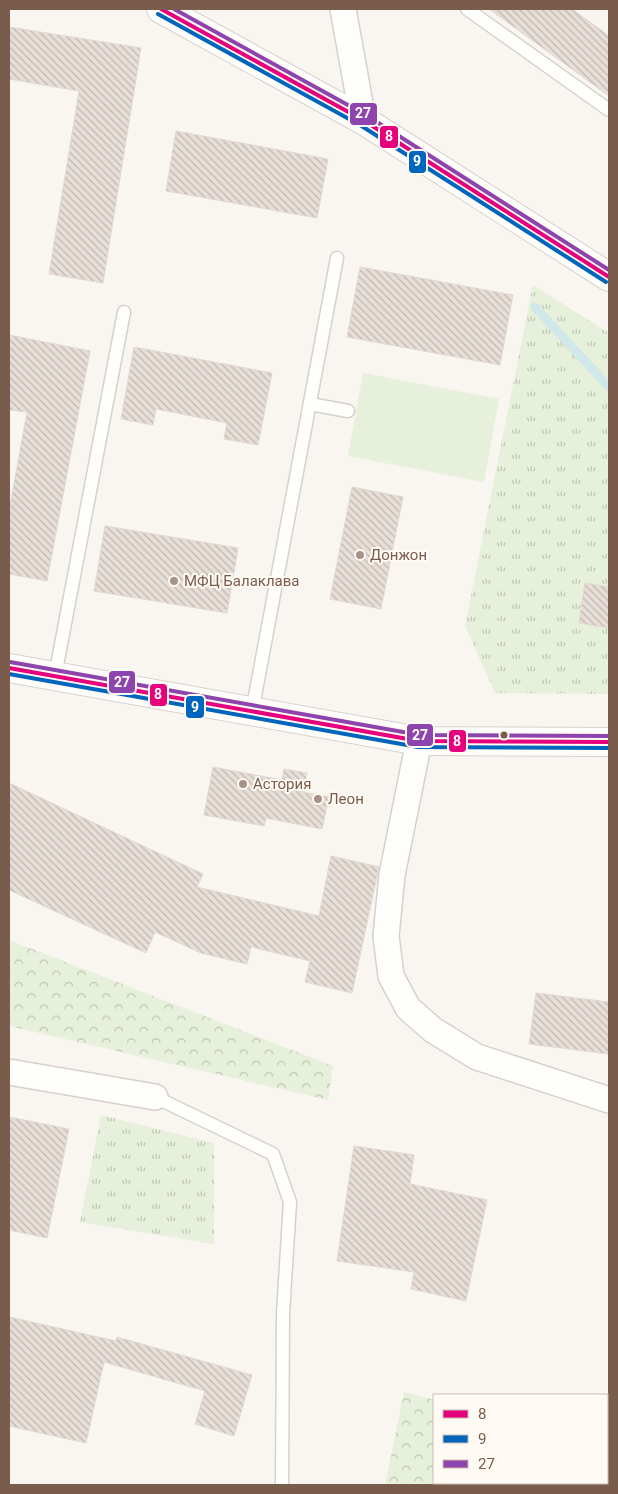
<svg xmlns="http://www.w3.org/2000/svg" width="618" height="1494" viewBox="0 0 618 1494" font-family="Roboto,sans-serif">
	<style>
		.grass { fill: url(#grass-tufts) }
		.forest { fill: url(#forest-crowns) }
		.pitch { fill: #e7f0db }
		.lines { fill: none; stroke-linecap: round; stroke-linejoin: round }
		.stream { stroke: #d0e8ea; stroke-width: 9 }
		.building { fill: url(#building-back-hatch); stroke: #e2d8d2 }
		.service-casing { stroke: #d7d1cb; stroke-width: 15 }
		.minor-casing { stroke: #d7d1cb; stroke-width: 28 }
		.secondary-casing { stroke: #d9d2cb; stroke-width: 30 }
		.service { stroke: #fefefd; stroke-width: 12 }
		.minor { stroke: #fefefd; stroke-width: 25 }
		.secondary { stroke: #fefefd; stroke-width: 28 }
		.bus-1-casing { stroke: #fffaf3; stroke-width: 8 }
		.bus-2-casing { stroke: #fffaf3; stroke-width: 8 }
		.bus-3-casing { stroke: #fffaf3; stroke-width: 8 }
		.bus-1 { stroke: #e5007d; stroke-width: 4 }
		.bus-2 { stroke: #0065bd; stroke-width: 4 }
		.bus-3 { stroke: #8e44ad; stroke-width: 4 }
		.poi-dot { fill: #a69286; stroke: #fffaf3; stroke-width: 2 }
		.bus-dot { fill: #7a5c4d; stroke: #fffaf3; stroke-width: 2 }
		.labels { text-anchor: middle; dominant-baseline: central; stroke-width: 4; stroke-linejoin: round; paint-order: stroke }
		.poi-label { font-size: 15px; fill: #7a5c4d; stroke: #fffaf3; text-anchor: start }
		.line-badge { stroke: #fffaf3; stroke-width: 2 }
		.badge-label { font-size: 14px; text-anchor: middle; font-weight: bold; fill: #fff }
	</style>
	<defs>
		<pattern id="grass-tufts" width="24" height="20" patternUnits="userSpaceOnUse" patternTransform="scale(1.25)"><rect width="24" height="20" fill="#e7f0db"/><path d="M3 7l-1-3M5 7V3M7 7l1-3M15 17l-1-3M17 17v-4M19 17l1-3" fill="none" stroke="#c0c6b4"/></pattern>
		<pattern id="forest-crowns" width="20" height="18" patternUnits="userSpaceOnUse" patternTransform="scale(1.25)"><rect width="20" height="18" fill="#e7f0db"/><path d="M2 6a3 3 0 1 1 6 0M12 15a3 3 0 1 1 6 0" fill="none" stroke="#c0c6b4"/></pattern>
		<pattern id="building-back-hatch" width="6" height="6" patternUnits="userSpaceOnUse" patternTransform="scale(1.25)"><rect width="6" height="6" fill="#e6ded7"/><path d="M-1 5l2 2M0 0l6 6M5-1l2 2" fill="none" stroke="#bfb7b1"/></pattern>
	</defs>
	<rect width="100%" height="100%" fill="#f9f5f0"/>
	<!-- grass -->
	<g class="grass">
		<polygon points="533,285 609,333 609,694 495,693 465,626"/>
		<polygon points="101,1115 214,1143 214,1244 80,1222"/>
	</g>
	<!-- forest -->
	<g class="forest">
		<polygon points="9,940 333,1066 328,1100 9,1026"/>
		<polygon points="404,1392 434,1400 434,1483 607,1483 607,1458 609,1459 609,1485 385,1485"/>
	</g>
	<!-- pitch -->
	<polygon class="pitch" points="363,373 499,399 484,482 348,456"/>
	<g class="lines">
		<!-- stream -->
		<polyline class="stream" points="535,307 609,387"/>
	</g>
	<!-- building -->
	<g class="building">
		<polygon points="489,9 572,9 609,36 609,96"/>
		<polygon points="9,27 141,48 103,283 49,274 79,91 9,79"/>
		<polygon points="176,131 328,159 317,218 166,191"/>
		<polygon points="360,267 513,295 500,365 347,337"/>
		<polygon points="9,335 90,351 47,581 9,574 9,511 27,412 9,410"/>
		<polygon points="134,347 272,373 258,445 224,439 227,423 156,409 153,425 121,419"/>
		<polygon points="352,487 403,497 381,609 330,599"/>
		<polygon points="105,526 238,548 227,613 94,591"/>
		<polygon points="585,583 609,587 609,628 579,623"/>
		<polygon points="213,767 282,780 284,769 307,773 303,792 329,797 322,829 266,818 264,826 204,815"/>
		<polygon points="9,783 203,874 197,887 319,916 331,856 379,867 352,993 305,982 310,961 251,947 247,964 201,953 155,932 146,953 9,890"/>
		<polygon points="536,993 609,1002 609,1054 529,1044"/>
		<polygon points="9,1117 69,1129 47,1238 9,1230"/>
		<polygon points="354,1146 414,1155 410,1184 487,1200 466,1301 411,1289 414,1272 337,1261"/>
		<polygon points="9,1317 116,1341 117,1337 252,1375 234,1436 195,1424 205,1391 104,1362 86,1443 9,1426"/>
	</g>
	<g class="lines">
		<defs>
			<g id="service">
				<polyline points="467,9 609,110"/>
				<polyline points="310,404 348,411"/>
				<polyline points="55,676 124,312"/>
				<polyline points="252,712 337,258"/>
				<polyline points="155,1097 273,1154 290,1202 283,1313 282,1485"/>
			</g>
			<g id="minor">
				<polyline points="343,9 363,120"/>
				<polyline points="419,741 392,875 386,936 391,976 408,1008 433,1030 477,1057 609,1100"/>
				<polyline points="9,1072 155,1097"/>
			</g>
			<g id="secondary">
				<polyline points="161,9 363,120 609,277"/>
				<polyline points="9,668 419,741 609,742"/>
			</g>
		</defs>
		<!-- service casing -->
		<use href="#service" class="service-casing"/>
		<!-- minor casing -->
		<use href="#minor" class="minor-casing"/>
		<!-- secondary casing -->
		<use href="#secondary" class="secondary-casing"/>
		<!-- service -->
		<use href="#service" class="service"/>
		<!-- minor -->
		<use href="#minor" class="minor"/>
		<!-- secondary -->
		<use href="#secondary" class="secondary"/>
		<defs>
			<g id="bus-1">
				<polyline points="161,9 363,120 609,277"/>
				<polyline points="9,668 419,741 609,742"/>
			</g>
			<g id="bus-2">
				<polyline points="158,14 360,125 606,282"/>
				<polyline points="9,674 418,747 609,748"/>
			</g>
			<g id="bus-3">
				<polyline points="174,9 366,115 609,270"/>
				<polyline points="10,662 420,735 609,736"/>
			</g>
		</defs>
		<!-- bus-1 casing -->
		<use href="#bus-1" class="bus-1-casing"/>
		<!-- bus-2 casing -->
		<use href="#bus-2" class="bus-2-casing"/>
		<!-- bus-3 casing -->
		<use href="#bus-3" class="bus-3-casing"/>
		<!-- bus-1 -->
		<use href="#bus-1" class="bus-1"/>
		<!-- bus-2 -->
		<use href="#bus-2" class="bus-2"/>
		<!-- bus-3 -->
		<use href="#bus-3" class="bus-3"/>
	</g>
	<!-- markers -->
	<g class="poi-dot">
		<circle cx="360" cy="555" r="5"/>
		<circle cx="174" cy="581" r="5"/>
		<circle cx="243" cy="784" r="5"/>
		<circle cx="318" cy="799" r="5"/>
	</g>
	<circle class="bus-dot" cx="504" cy="735" r="4.5"/>
	<g class="labels">
		<!-- poi labels -->
		<g class="poi-label">
			<text x="370" y="555">Донжон</text>
			<text x="184" y="581">МФЦ Балаклава</text>
			<text x="253" y="784">Астория</text>
			<text x="328" y="799">Леон</text>
		</g>
	</g>
	<g class="line-badge">
		<rect x="349" y="102" width="29" height="24" rx="5" fill="#8e44ad"/>
		<rect x="379" y="125" width="20" height="24" rx="5" fill="#e5007d"/>
		<rect x="408" y="150" width="19" height="24" rx="5" fill="#0065bd"/>
		<rect x="108" y="670" width="28" height="24" rx="5" fill="#8e44ad"/>
		<rect x="149" y="683" width="19" height="24" rx="5" fill="#e5007d"/>
		<rect x="185" y="695" width="20" height="24" rx="5" fill="#0065bd"/>
		<rect x="406" y="723" width="28" height="24" rx="5" fill="#8e44ad"/>
		<rect x="448" y="729" width="19" height="24" rx="5" fill="#e5007d"/>
	</g>
	<g class="badge-label">
		<text x="363" y="118">27</text>
		<text x="389" y="141">8</text>
		<text x="417" y="166">9</text>
		<text x="122" y="687">27</text>
		<text x="158" y="699">8</text>
		<text x="195" y="712">9</text>
		<text x="420" y="740">27</text>
		<text x="457" y="746">8</text>
	</g>
	<!-- border -->
	<rect width="618" height="1494" fill="none" stroke="#7a5c4d" stroke-width="20"/>
	<!-- legend -->
	<rect x="433" y="1394" width="175" height="90" fill="#fffaf3" stroke="#cabbb1"/>
	<rect x="443" y="1410" width="25" height="8" fill="#e5007d" stroke="#cabbb1"/>
	<text x="478" y="1419" font-size="15" fill="#7a5c4d">8</text>
	<rect x="443" y="1435" width="25" height="8" fill="#0065bd" stroke="#cabbb1"/>
	<text x="478" y="1444" font-size="15" fill="#7a5c4d">9</text>
	<rect x="443" y="1460" width="25" height="8" fill="#8e44ad" stroke="#cabbb1"/>
	<text x="478" y="1469" font-size="15" fill="#7a5c4d">27</text>
</svg>
